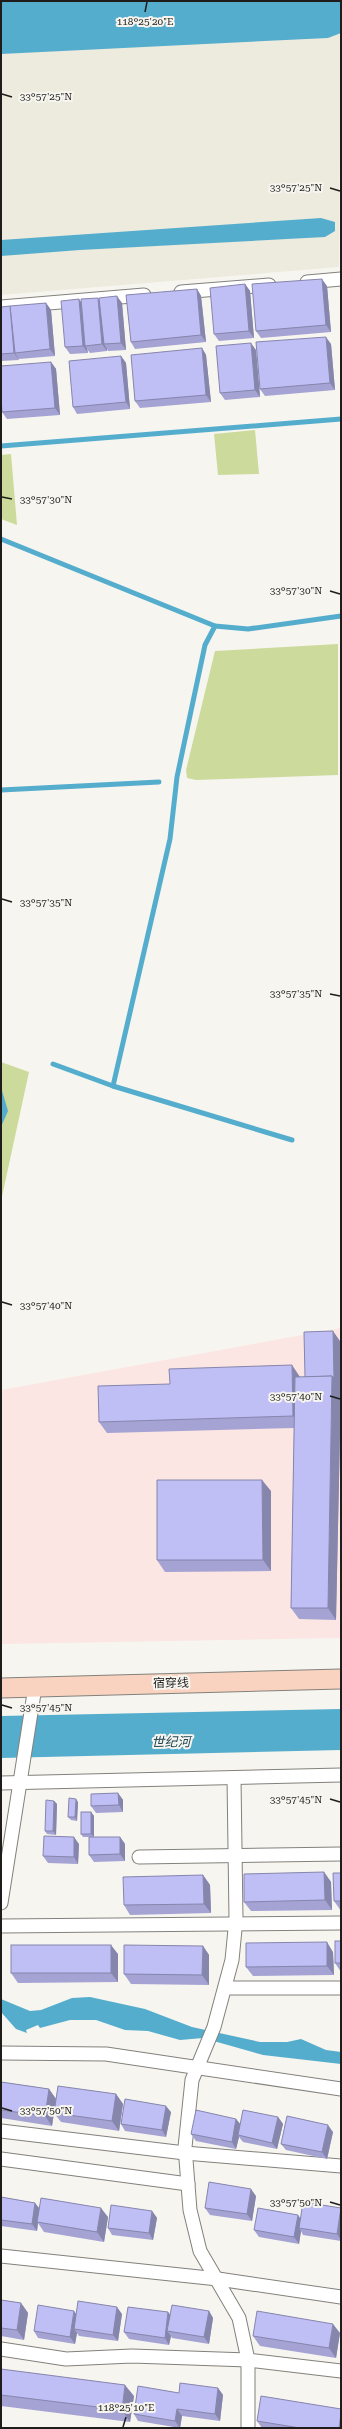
<svg xmlns="http://www.w3.org/2000/svg" width="342" height="2429" viewBox="0 0 342 2429" font-family="'Roboto Serif','Noto Sans SC',serif">
	<style>
		.built { fill: #edebdd }
		.industrial { fill: #fbe6e3 }
		.green { fill: #ccdb9b }
		.water { fill: #55adcd }
		.lines { fill: none; stroke-linecap: round; stroke-linejoin: round }
		.stream { stroke: #55adcd; stroke-width: 5 }
		.street-casing { stroke: #83817c; stroke-width: 15 }
		.secondary-casing { stroke: #83817c; stroke-width: 21 }
		.street { stroke: #fff; stroke-width: 13 }
		.secondary { stroke: #f9d3c0; stroke-width: 19 }
		.wall { fill: #a4a3d3 }
		.shaded-wall { fill: #8685ac }
		.building { fill: #bfbef5; stroke: #8685ac }
		.ticks { fill: none; stroke: #1e1d1b; stroke-width: 1.5 }
		.labels { text-anchor: middle; dominant-baseline: central; stroke-width: 4; stroke-linejoin: round; paint-order: stroke }
		.street-label { font-size: 12px; fill: #1e1d1b; stroke: #f7f5ef }
		.water-label { font-size: 13px; font-style: italic; fill: #204755; stroke: #f7f5ef }
		.ticks-label { font-size: 10px; text-anchor: middle; fill: #1e1d1b; stroke: #f7f5ef; stroke-width: 4; stroke-linejoin: round; paint-order: stroke }
	</style>
	<rect width="100%" height="100%" fill="#f7f5ef"/>
	<!-- built -->
	<polygon class="built" points="1,1 341,1 339,267 1,295"/>
	<!-- industrial -->
	<polygon class="industrial" points="341,1328 341,1638 1,1644 1,1390"/>
	<!-- green -->
	<g class="green">
		<polygon points="255,430 259,474 218,475 214,434"/>
		<polygon points="11,454 17,525 1,519 1,455"/>
		<polygon points="338,644 338,775 196,780 187,778 186,770 215,651"/>
		<polygon points="1,1062 29,1072 1,1201"/>
	</g>
	<!-- water -->
	<g class="water">
		<polygon points="1,1 341,1 341,33 328,38 1,54"/>
		<polygon points="321,218 335,222 335,231 325,237 80,250 1,256 1,240"/>
		<polygon points="1,1087 8,1111 1,1127"/>
		<polygon points="341,1709 341,1750 1,1758 1,1716"/>
		<polygon points="90,1997 145,2009 192,2027 260,2042 287,2042 301,2039 326,2050 341,2052 341,2064 263,2055 203,2038 180,2040 148,2031 125,2030 96,2020 70,2020 40,2028 38,2025 26,2030 27,2033 16,2029 1,2012 1,1999 30,2011 41,2010 72,1998"/>
	</g>
	<g class="lines">
		<!-- stream -->
		<g class="stream">
			<polyline points="1,446 341,419"/>
			<polyline points="1,539 215,626 248,629 341,616"/>
			<polyline points="1,790 159,782"/>
			<polyline points="53,1064 113,1086 292,1140"/>
			<polyline points="113,1086 170,839 177,777 205,645 215,626"/>
		</g>
		<defs>
			<g id="street">
				<polyline points="307,282 341,279"/>
				<polyline points="181,292 269,285"/>
				<polyline points="1,307 144,295"/>
				<polyline points="234,1778 236,1919 232,1960 214,2027 192,2080 185,2147 190,2210 200,2251 239,2318 248,2360 248,2428"/>
				<polyline points="1,1783 341,1775"/>
				<polyline points="139,1857 341,1854"/>
				<polyline points="1,1903 35,1687"/>
				<polyline points="1,1926 341,1923"/>
				<polyline points="226,1988 341,1988"/>
				<polyline points="1,2053 106,2054 341,2089"/>
				<polyline points="1,2131 185,2153 341,2166"/>
				<polyline points="1,2159 188,2184"/>
				<polyline points="1,2256 218,2279 341,2297"/>
				<polyline points="1,2349 66,2359 132,2356 248,2360 341,2371"/>
			</g>
			<polyline id="secondary" points="1,1688 341,1679"/>
		</defs>
		<!-- street casing -->
		<use href="#street" class="street-casing"/>
		<!-- secondary casing -->
		<use href="#secondary" class="secondary-casing"/>
		<!-- street -->
		<use href="#street" class="street"/>
		<!-- secondary -->
		<use href="#secondary" class="secondary"/>
	</g>
	<!-- wall -->
	<g class="wall">
		<polygon points="245,284 250,291 254,338 219,341 214,334"/>
		<polygon points="327,286 331,332 261,338 256,331"/>
		<polygon points="197,289 201,296 206,342 135,349 131,342"/>
		<polygon points="79,299 81,303 100,300 122,303 126,350 108,351 107,349 107,351 90,353 87,349 88,353 70,354 65,347"/>
		<polygon points="46,303 51,310 55,356 19,359 18,358 19,360 1,361 1,307 11,308"/>
		<polygon points="331,344 335,390 265,396 260,389"/>
		<polygon points="202,348 206,355 211,402 140,408 135,401"/>
		<polygon points="256,350 260,397 225,400 220,393"/>
		<polygon points="121,356 126,363 130,409 77,414 73,407"/>
		<polygon points="51,362 56,369 60,415 7,419 2,412"/>
		<polygon points="340,1341 341,1387 336,1620 299,1619 291,1608 294,1428 107,1433 99,1422 300,1377 305,1377"/>
		<polygon points="271,1491 271,1571 165,1572 157,1560"/>
		<polygon points="118,1793 123,1800 123,1812 96,1813 91,1806"/>
		<polygon points="54,1801 57,1804 56,1835 47,1834 45,1831"/>
		<polygon points="78,1802 77,1821 71,1820 68,1817"/>
		<polygon points="91,1812 94,1816 94,1837 120,1837 125,1844 125,1861 94,1862 89,1855 89,1837 83,1837 81,1834"/>
		<polygon points="79,1844 78,1864 48,1863 43,1856"/>
		<polygon points="324,1872 331,1882 332,1910 251,1911 244,1902"/>
		<polygon points="341,1873 341,1911 334,1901"/>
		<polygon points="203,1875 210,1885 211,1913 130,1915 124,1905"/>
		<polygon points="341,1941 341,1972 335,1963"/>
		<polygon points="203,1946 209,1955 209,1985 131,1984 124,1974"/>
		<polygon points="333,1952 334,1975 253,1976 246,1967"/>
		<polygon points="118,1954 118,1982 18,1983 11,1973"/>
		<polygon points="1,2082 49,2089 56,2099 52,2126 1,2118"/>
		<polygon points="116,2094 123,2104 119,2131 61,2122 54,2113"/>
		<polygon points="171,2112 166,2137 125,2131 121,2124"/>
		<polygon points="278,2117 283,2124 277,2149 243,2142 239,2137 236,2149 196,2141 191,2134 236,2119 240,2124"/>
		<polygon points="333,2132 327,2159 286,2150 281,2144"/>
		<polygon points="256,2196 252,2221 210,2215 205,2208"/>
		<polygon points="1,2197 35,2203 39,2209 108,2217 104,2242 44,2232 38,2223 37,2231 1,2226"/>
		<polygon points="341,2208 341,2241 303,2235 301,2231 299,2244 259,2237 254,2230"/>
		<polygon points="152,2211 157,2218 153,2240 112,2235 108,2228"/>
		<polygon points="1,2300 21,2303 28,2313 24,2340 1,2336"/>
		<polygon points="209,2311 213,2318 209,2344 172,2338 171,2336 169,2345 129,2339 124,2332 168,2312 170,2315"/>
		<polygon points="76,2314 122,2314 118,2341 79,2336 77,2333 75,2344 38,2338 34,2331"/>
		<polygon points="340,2333 336,2358 260,2346 253,2336"/>
		<polygon points="1,2369 134,2396 130,2422 1,2406"/>
		<polygon points="218,2388 223,2395 220,2421 182,2416 180,2428 138,2421 134,2414 179,2393"/>
		<polygon points="257,2421 341,2428 262,2428"/>
	</g>
	<!-- shaded-wall -->
	<g class="shaded-wall">
		<polygon points="322,279 327,286 331,332 326,325"/>
		<polygon points="245,284 250,291 254,338 249,331"/>
		<polygon points="197,289 201,296 206,342 201,335"/>
		<polygon points="117,296 122,303 126,350 121,343"/>
		<polygon points="98,298 103,305 104,344 107,349 107,351 102,344"/>
		<polygon points="79,299 84,306 85,346 87,349 88,353 83,346"/>
		<polygon points="46,303 51,310 55,356 50,349"/>
		<polygon points="10,306 15,313 15,353 18,358 19,360 14,353"/>
		<polygon points="326,337 331,344 335,390 330,383"/>
		<polygon points="251,343 256,350 260,397 255,390"/>
		<polygon points="202,348 206,355 211,402 206,395"/>
		<polygon points="121,356 126,363 130,409 126,402"/>
		<polygon points="51,362 56,369 60,415 55,408"/>
		<polygon points="333,1331 340,1341 341,1387 336,1620 328,1608"/>
		<polygon points="292,1365 300,1377 301,1428 293,1416"/>
		<polygon points="262,1480 271,1491 271,1571 263,1560"/>
		<polygon points="118,1793 123,1800 123,1812 119,1805"/>
		<polygon points="76,1799 78,1802 77,1821 75,1817"/>
		<polygon points="54,1801 57,1804 56,1835 53,1831"/>
		<polygon points="91,1812 94,1816 94,1837 91,1834"/>
		<polygon points="74,1837 79,1844 78,1864 74,1857"/>
		<polygon points="120,1837 125,1844 125,1861 120,1854"/>
		<polygon points="324,1872 331,1882 332,1910 325,1900"/>
		<polygon points="203,1875 210,1885 211,1913 204,1904"/>
		<polygon points="327,1942 333,1952 334,1975 327,1966"/>
		<polygon points="111,1945 118,1954 118,1982 111,1973"/>
		<polygon points="203,1946 209,1955 209,1985 202,1975"/>
		<polygon points="49,2089 56,2099 52,2126 45,2116"/>
		<polygon points="116,2094 123,2104 119,2131 112,2121"/>
		<polygon points="166,2106 171,2112 166,2137 162,2130"/>
		<polygon points="278,2117 283,2124 277,2149 272,2143"/>
		<polygon points="236,2119 241,2125 238,2135 239,2137 236,2149 232,2142"/>
		<polygon points="328,2125 333,2132 327,2159 322,2152"/>
		<polygon points="251,2189 256,2196 252,2221 247,2214"/>
		<polygon points="35,2203 40,2209 37,2222 38,2223 37,2231 32,2224"/>
		<polygon points="101,2208 108,2217 104,2242 97,2232"/>
		<polygon points="341,2208 341,2226 340,2226 341,2226 341,2240 337,2234"/>
		<polygon points="152,2211 157,2218 153,2240 149,2233"/>
		<polygon points="298,2215 303,2222 299,2228 301,2231 299,2244 294,2237"/>
		<polygon points="21,2303 28,2313 24,2340 17,2330"/>
		<polygon points="117,2307 122,2314 118,2341 113,2335"/>
		<polygon points="74,2311 79,2318 74,2329 77,2333 75,2344 70,2337"/>
		<polygon points="209,2311 213,2318 209,2344 204,2337"/>
		<polygon points="168,2312 173,2319 167,2331 171,2336 169,2345 165,2338"/>
		<polygon points="333,2324 340,2333 336,2358 329,2348"/>
		<polygon points="125,2385 134,2396 130,2422 122,2410"/>
		<polygon points="218,2388 223,2395 220,2421 215,2414"/>
		<polygon points="177,2409 182,2416 180,2428 175,2421"/>
		<polygon points="341,2414 341,2428 339,2428"/>
	</g>
	<!-- building -->
	<g class="building">
		<polygon points="322,279 326,325 256,331 252,284"/>
		<polygon points="245,284 249,331 214,334 210,288"/>
		<polygon points="197,289 201,335 131,342 126,295"/>
		<polygon points="117,296 121,343 104,344 99,298"/>
		<polygon points="98,298 102,344 85,346 81,299"/>
		<polygon points="79,299 83,346 65,347 61,301"/>
		<polygon points="46,303 50,349 15,353 10,306"/>
		<polygon points="10,306 14,353 1,354 1,307"/>
		<polygon points="326,337 330,383 260,389 256,342"/>
		<polygon points="251,343 255,390 220,393 216,346"/>
		<polygon points="202,348 206,395 135,401 131,355"/>
		<polygon points="121,356 126,402 73,407 69,361"/>
		<polygon points="51,362 55,408 2,412 1,399 1,366"/>
		<polygon points="333,1331 334,1378 332,1376 305,1377 304,1332"/>
		<polygon points="292,1365 293,1416 99,1422 98,1386 170,1384 169,1369"/>
		<polygon points="332,1376 328,1608 291,1608 295,1377"/>
		<polygon points="157,1480 262,1480 263,1560 157,1560"/>
		<polygon points="118,1793 119,1805 91,1806 91,1794"/>
		<polygon points="69,1798 76,1799 75,1817 68,1817"/>
		<polygon points="46,1800 54,1801 53,1831 45,1831"/>
		<rect x="81" y="1812" width="10" height="22"/>
		<polygon points="44,1836 74,1837 74,1857 43,1856"/>
		<polygon points="89,1837 120,1837 120,1854 89,1855"/>
		<polygon points="324,1872 325,1900 244,1902 244,1874"/>
		<polygon points="333,1873 341,1873 341,1901 334,1901"/>
		<polygon points="203,1875 204,1904 124,1905 123,1877"/>
		<rect x="335" y="1941" width="6" height="22"/>
		<polygon points="327,1942 327,1966 246,1967 246,1943"/>
		<rect x="11" y="1945" width="100" height="28"/>
		<polygon points="124,1945 203,1946 202,1975 124,1974"/>
		<polygon points="1,2082 49,2089 45,2116 1,2110"/>
		<polygon points="58,2086 116,2094 112,2121 54,2113"/>
		<polygon points="125,2099 166,2106 162,2130 121,2124"/>
		<polygon points="196,2110 236,2119 232,2142 191,2134"/>
		<polygon points="243,2110 278,2117 272,2143 238,2135"/>
		<polygon points="287,2116 328,2125 322,2152 281,2144"/>
		<polygon points="209,2182 251,2189 247,2214 205,2208"/>
		<polygon points="1,2197 35,2203 32,2224 1,2220"/>
		<polygon points="41,2198 101,2208 97,2232 37,2222"/>
		<polygon points="303,2202 341,2208 337,2234 299,2228"/>
		<polygon points="111,2205 152,2211 149,2233 108,2228"/>
		<polygon points="258,2208 298,2215 294,2237 254,2230"/>
		<polygon points="1,2300 21,2303 17,2330 1,2328"/>
		<polygon points="78,2301 117,2307 113,2335 74,2329"/>
		<polygon points="38,2305 74,2311 70,2337 34,2331"/>
		<polygon points="172,2305 209,2311 204,2337 167,2331"/>
		<polygon points="128,2307 168,2312 165,2338 124,2332"/>
		<polygon points="257,2311 333,2324 329,2348 253,2336"/>
		<polygon points="1,2369 125,2385 122,2410 1,2395"/>
		<polygon points="180,2383 218,2388 215,2414 177,2409 175,2421 134,2414 138,2386 179,2393"/>
		<polygon points="261,2396 341,2409 341,2414 339,2428 300,2428 257,2421"/>
	</g>
	<!-- ticks -->
	<path class="ticks" d="M145,12L147,2M2,94L12,97M330,188L340,191M2,497L12,499M330,591L340,594M2,899L12,902M330,994L340,996M2,1302L12,1305M330,1396L340,1399M2,1705L12,1708M330,1799L340,1802M2,2108L12,2111M330,2202L340,2205M123,2427L126,2417"/>
	<g class="labels">
		<!-- street labels -->
		<g class="street-label">
			<text transform="translate(171 1683) rotate(-1)">宿穿线</text>
		</g>
		<!-- water labels -->
		<g class="water-label">
			<text transform="translate(171 1742) rotate(-1)">世纪河</text>
		</g>
	</g>
	<g class="ticks-label">
		<text x="145" y="25">118°25'20"E</text>
		<text x="46" y="100">33°57'25"N</text>
		<text x="296" y="191">33°57'25"N</text>
		<text x="46" y="503">33°57'30"N</text>
		<text x="296" y="594">33°57'30"N</text>
		<text x="46" y="906">33°57'35"N</text>
		<text x="296" y="997">33°57'35"N</text>
		<text x="46" y="1309">33°57'40"N</text>
		<text x="296" y="1400">33°57'40"N</text>
		<text x="46" y="1711">33°57'45"N</text>
		<text x="296" y="1803">33°57'45"N</text>
		<text x="46" y="2114">33°57'50"N</text>
		<text x="296" y="2206">33°57'50"N</text>
		<text x="126" y="2411">118°25'10"E</text>
	</g>
	<!-- border -->
	<rect width="342" height="2429" fill="none" stroke="#1e1d1b" stroke-width="4"/>
</svg>
